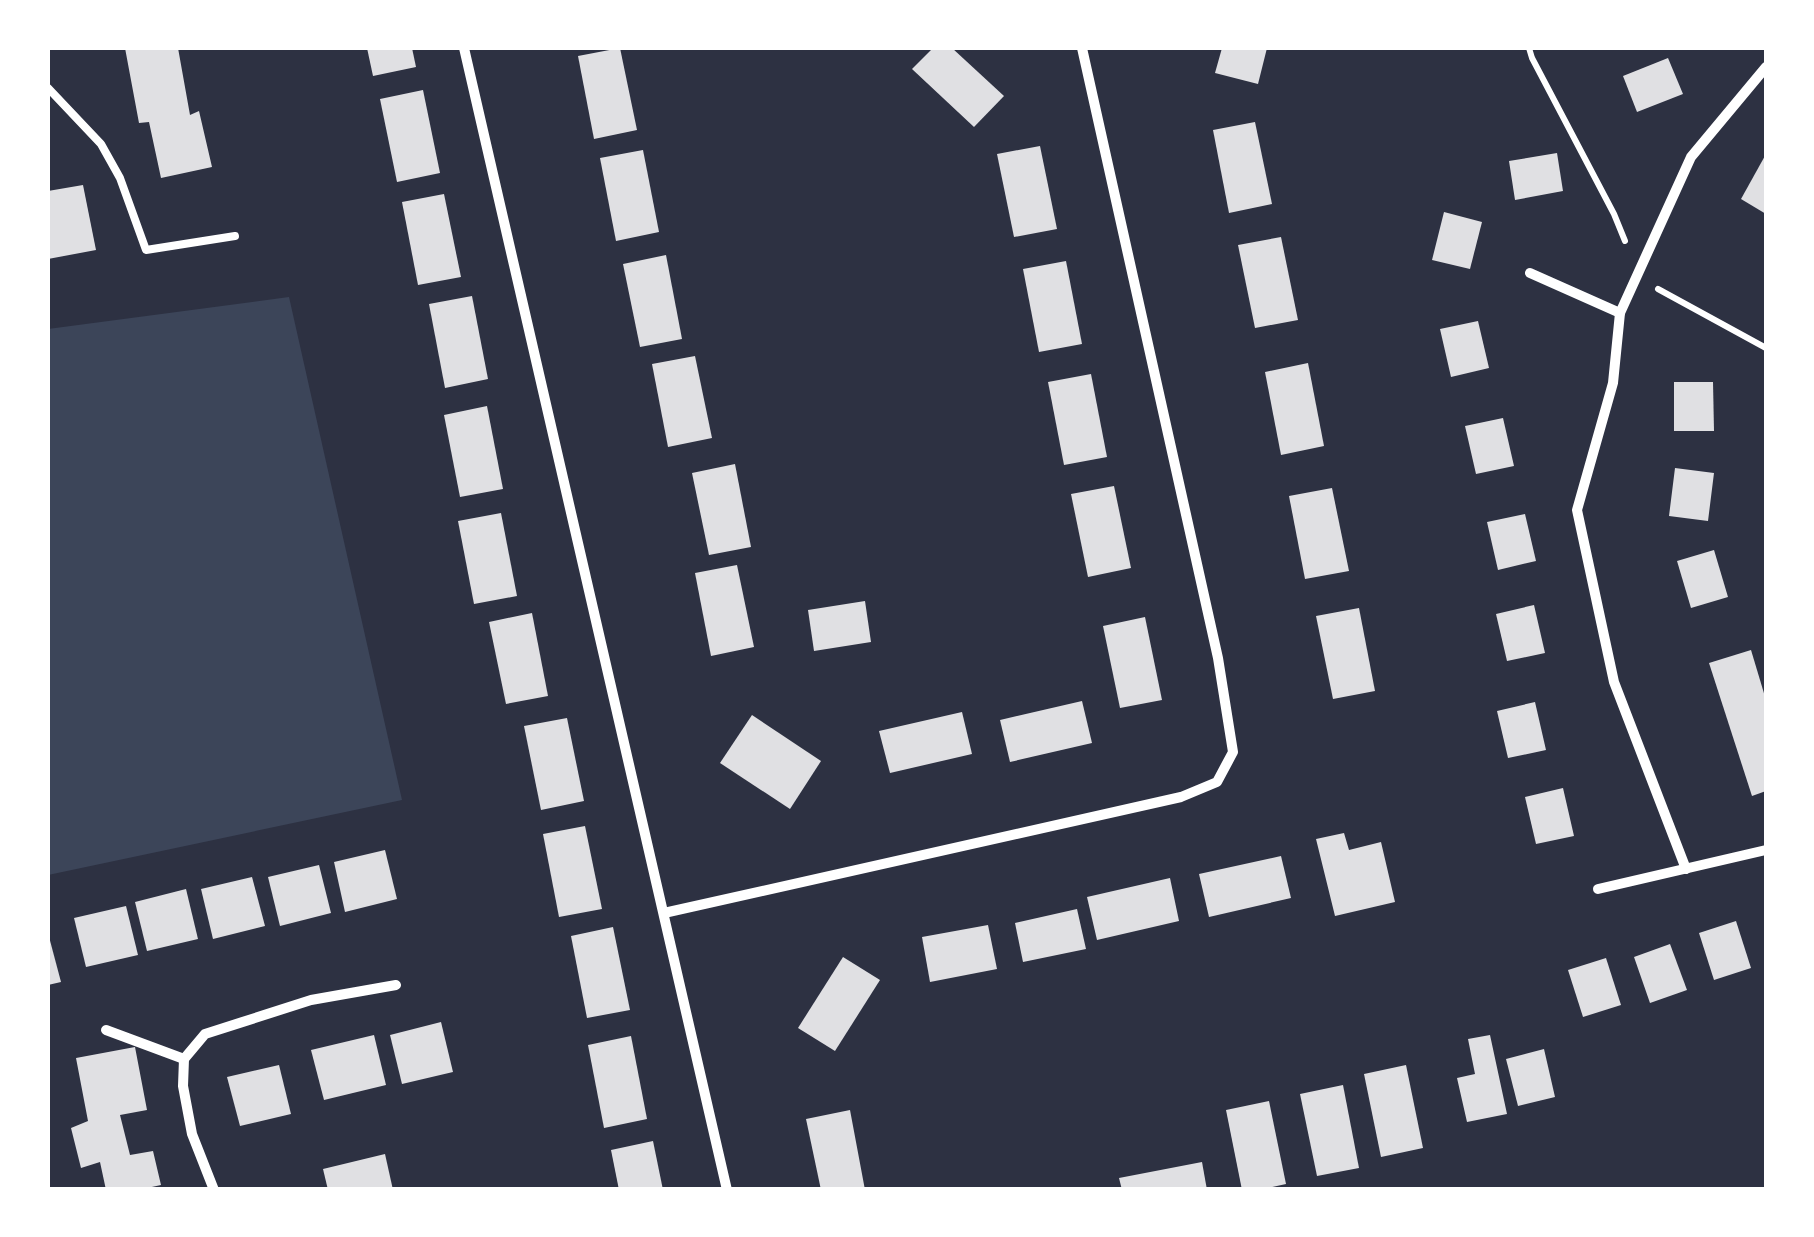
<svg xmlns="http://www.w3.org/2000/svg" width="1814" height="1237" viewBox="0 0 1814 1237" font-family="Lora,serif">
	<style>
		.green { fill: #3c4559 }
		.building { fill: #e0e0e3 }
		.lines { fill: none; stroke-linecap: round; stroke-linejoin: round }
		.path { stroke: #fff; stroke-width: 6 }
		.service { stroke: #fff; stroke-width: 8 }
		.minor { stroke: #fff; stroke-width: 10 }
	</style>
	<rect width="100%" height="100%" fill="#2d3142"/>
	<!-- green -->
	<polygon class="green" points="289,297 402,800 48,875 48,329"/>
	<!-- building -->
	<g class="building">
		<polygon points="125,48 178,48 190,115 199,111 212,167 161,178 149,122 139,123"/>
		<polygon points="367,48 412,48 416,67 373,76"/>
		<polygon points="620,48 637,130 594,139 578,56"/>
		<polygon points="933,48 952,48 1004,96 974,127 912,69"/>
		<polygon points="1222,48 1267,48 1258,84 1215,73"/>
		<polygon points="1668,58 1683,94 1637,112 1623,76"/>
		<polygon points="423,90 440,173 397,182 380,99"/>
		<polygon points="1255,122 1272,204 1229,213 1213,130"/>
		<polygon points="1040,146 1057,229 1014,237 997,154"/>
		<polygon points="643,150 659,232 616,241 600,158"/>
		<polygon points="1557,153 1563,191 1515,200 1509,161"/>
		<polygon points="1766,154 1766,214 1741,199"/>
		<polygon points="83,185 96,250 48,259 48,191"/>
		<polygon points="444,194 461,277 418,285 402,202"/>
		<polygon points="1444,212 1482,222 1470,269 1432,260"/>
		<polygon points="1281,237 1298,320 1255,328 1238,245"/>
		<polygon points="666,255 682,339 640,347 623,264"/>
		<polygon points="1066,261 1082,344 1039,352 1023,269"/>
		<polygon points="472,296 488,379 445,388 429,304"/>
		<polygon points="1478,321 1489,368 1451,377 1440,329"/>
		<polygon points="695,356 712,438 668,447 652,364"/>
		<polygon points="1308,363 1324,446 1281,455 1265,372"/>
		<polygon points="1091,374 1107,457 1064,465 1048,382"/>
		<polygon points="1674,382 1713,382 1714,431 1674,431"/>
		<polygon points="487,406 503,489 460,497 444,415"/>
		<polygon points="1503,418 1514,466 1476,474 1465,426"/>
		<polygon points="735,464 751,547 709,555 692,473"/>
		<polygon points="1675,468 1714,473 1708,521 1669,516"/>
		<polygon points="1114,486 1131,568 1088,577 1071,494"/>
		<polygon points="1332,488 1349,571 1305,579 1289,496"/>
		<polygon points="501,513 517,596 474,604 458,521"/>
		<polygon points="1525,514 1536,561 1498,570 1487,522"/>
		<polygon points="1714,550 1728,597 1691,608 1677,561"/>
		<polygon points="737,565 754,647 711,656 695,573"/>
		<polygon points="865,601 871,642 814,651 808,610"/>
		<polygon points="1534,605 1545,653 1507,661 1496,614"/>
		<polygon points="1359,608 1375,691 1333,699 1316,616"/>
		<polygon points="532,613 548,696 506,704 489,622"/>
		<polygon points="1145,617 1162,700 1120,708 1103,626"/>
		<polygon points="1751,650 1766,700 1766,791 1752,796 1709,663"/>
		<polygon points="1082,701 1092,743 1010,762 1000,720"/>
		<polygon points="1535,702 1546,750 1508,758 1497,711"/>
		<polygon points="962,712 972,754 890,773 879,731"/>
		<polygon points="752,715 821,761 790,809 720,763"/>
		<polygon points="567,718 584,801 541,810 524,726"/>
		<polygon points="1563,788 1574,836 1536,844 1525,797"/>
		<polygon points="585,826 602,909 559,917 543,834"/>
		<polygon points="1344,833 1349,850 1381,842 1395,902 1335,916 1316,839"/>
		<polygon points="385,850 397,899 345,912 334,862"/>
		<polygon points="1281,856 1291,898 1209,917 1199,874"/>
		<polygon points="319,865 331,913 280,926 268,877"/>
		<polygon points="252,877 265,926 213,939 201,889"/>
		<polygon points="1170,878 1179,921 1097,940 1087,897"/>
		<polygon points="186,889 198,939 147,951 135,902"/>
		<polygon points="126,906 138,955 86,967 74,918"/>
		<polygon points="1077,909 1086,949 1023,962 1015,923"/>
		<polygon points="1736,921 1751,968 1714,980 1699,933"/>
		<polygon points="988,925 997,969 930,982 922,937"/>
		<polygon points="613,927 630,1010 587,1018 571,936"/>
		<polygon points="48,933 61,982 48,985"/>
		<polygon points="1670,944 1687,990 1650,1003 1634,957"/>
		<polygon points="843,957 880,980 835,1051 798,1028"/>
		<polygon points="1606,958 1621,1005 1583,1017 1568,970"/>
		<polygon points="441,1022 453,1072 402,1084 390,1035"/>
		<polygon points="374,1035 386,1085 324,1100 311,1050"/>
		<polygon points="1490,1035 1507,1114 1467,1122 1457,1078 1475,1074 1468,1039"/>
		<polygon points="631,1036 647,1119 604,1128 588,1045"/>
		<polygon points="135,1047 147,1110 120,1115 130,1155 153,1151 161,1185 138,1190 106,1190 100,1162 81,1168 71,1128 88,1121 76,1058"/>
		<polygon points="1544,1049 1555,1097 1518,1106 1506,1059"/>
		<polygon points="279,1065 291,1114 240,1126 227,1077"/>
		<polygon points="1406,1065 1423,1148 1381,1157 1364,1074"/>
		<polygon points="1343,1085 1359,1168 1317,1176 1300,1094"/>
		<polygon points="1269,1101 1286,1184 1258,1190 1242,1190 1226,1110"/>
		<polygon points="850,1110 865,1190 821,1190 806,1119"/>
		<polygon points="653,1141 663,1190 619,1190 611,1150"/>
		<polygon points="385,1154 393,1190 328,1190 323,1169"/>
		<polygon points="1202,1162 1207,1190 1122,1190 1119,1178"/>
	</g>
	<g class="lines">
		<!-- path -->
		<g class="path">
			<polyline points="1529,48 1532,58 1614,214 1625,241"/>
			<polyline points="1658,289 1766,348"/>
		</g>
		<!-- service -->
		<polyline class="service" points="48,88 101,144 120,178 146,250 235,236"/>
		<!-- minor -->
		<g class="minor">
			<polyline points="464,48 727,1190"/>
			<polyline points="1530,273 1620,313"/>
			<polyline points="1686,869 1614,682 1577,510 1613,383 1620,313 1691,157 1766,67"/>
			<polyline points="1598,889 1766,850"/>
			<polyline points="664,913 1181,797 1217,782 1233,752 1218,658 1082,48"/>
			<polyline points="106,1030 184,1059"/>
			<polyline points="214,1190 192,1134 183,1086 184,1059 205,1034 311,1000 396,985"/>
		</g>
	</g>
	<!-- border -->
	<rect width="1814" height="1237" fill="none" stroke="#ffffff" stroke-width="100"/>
</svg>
